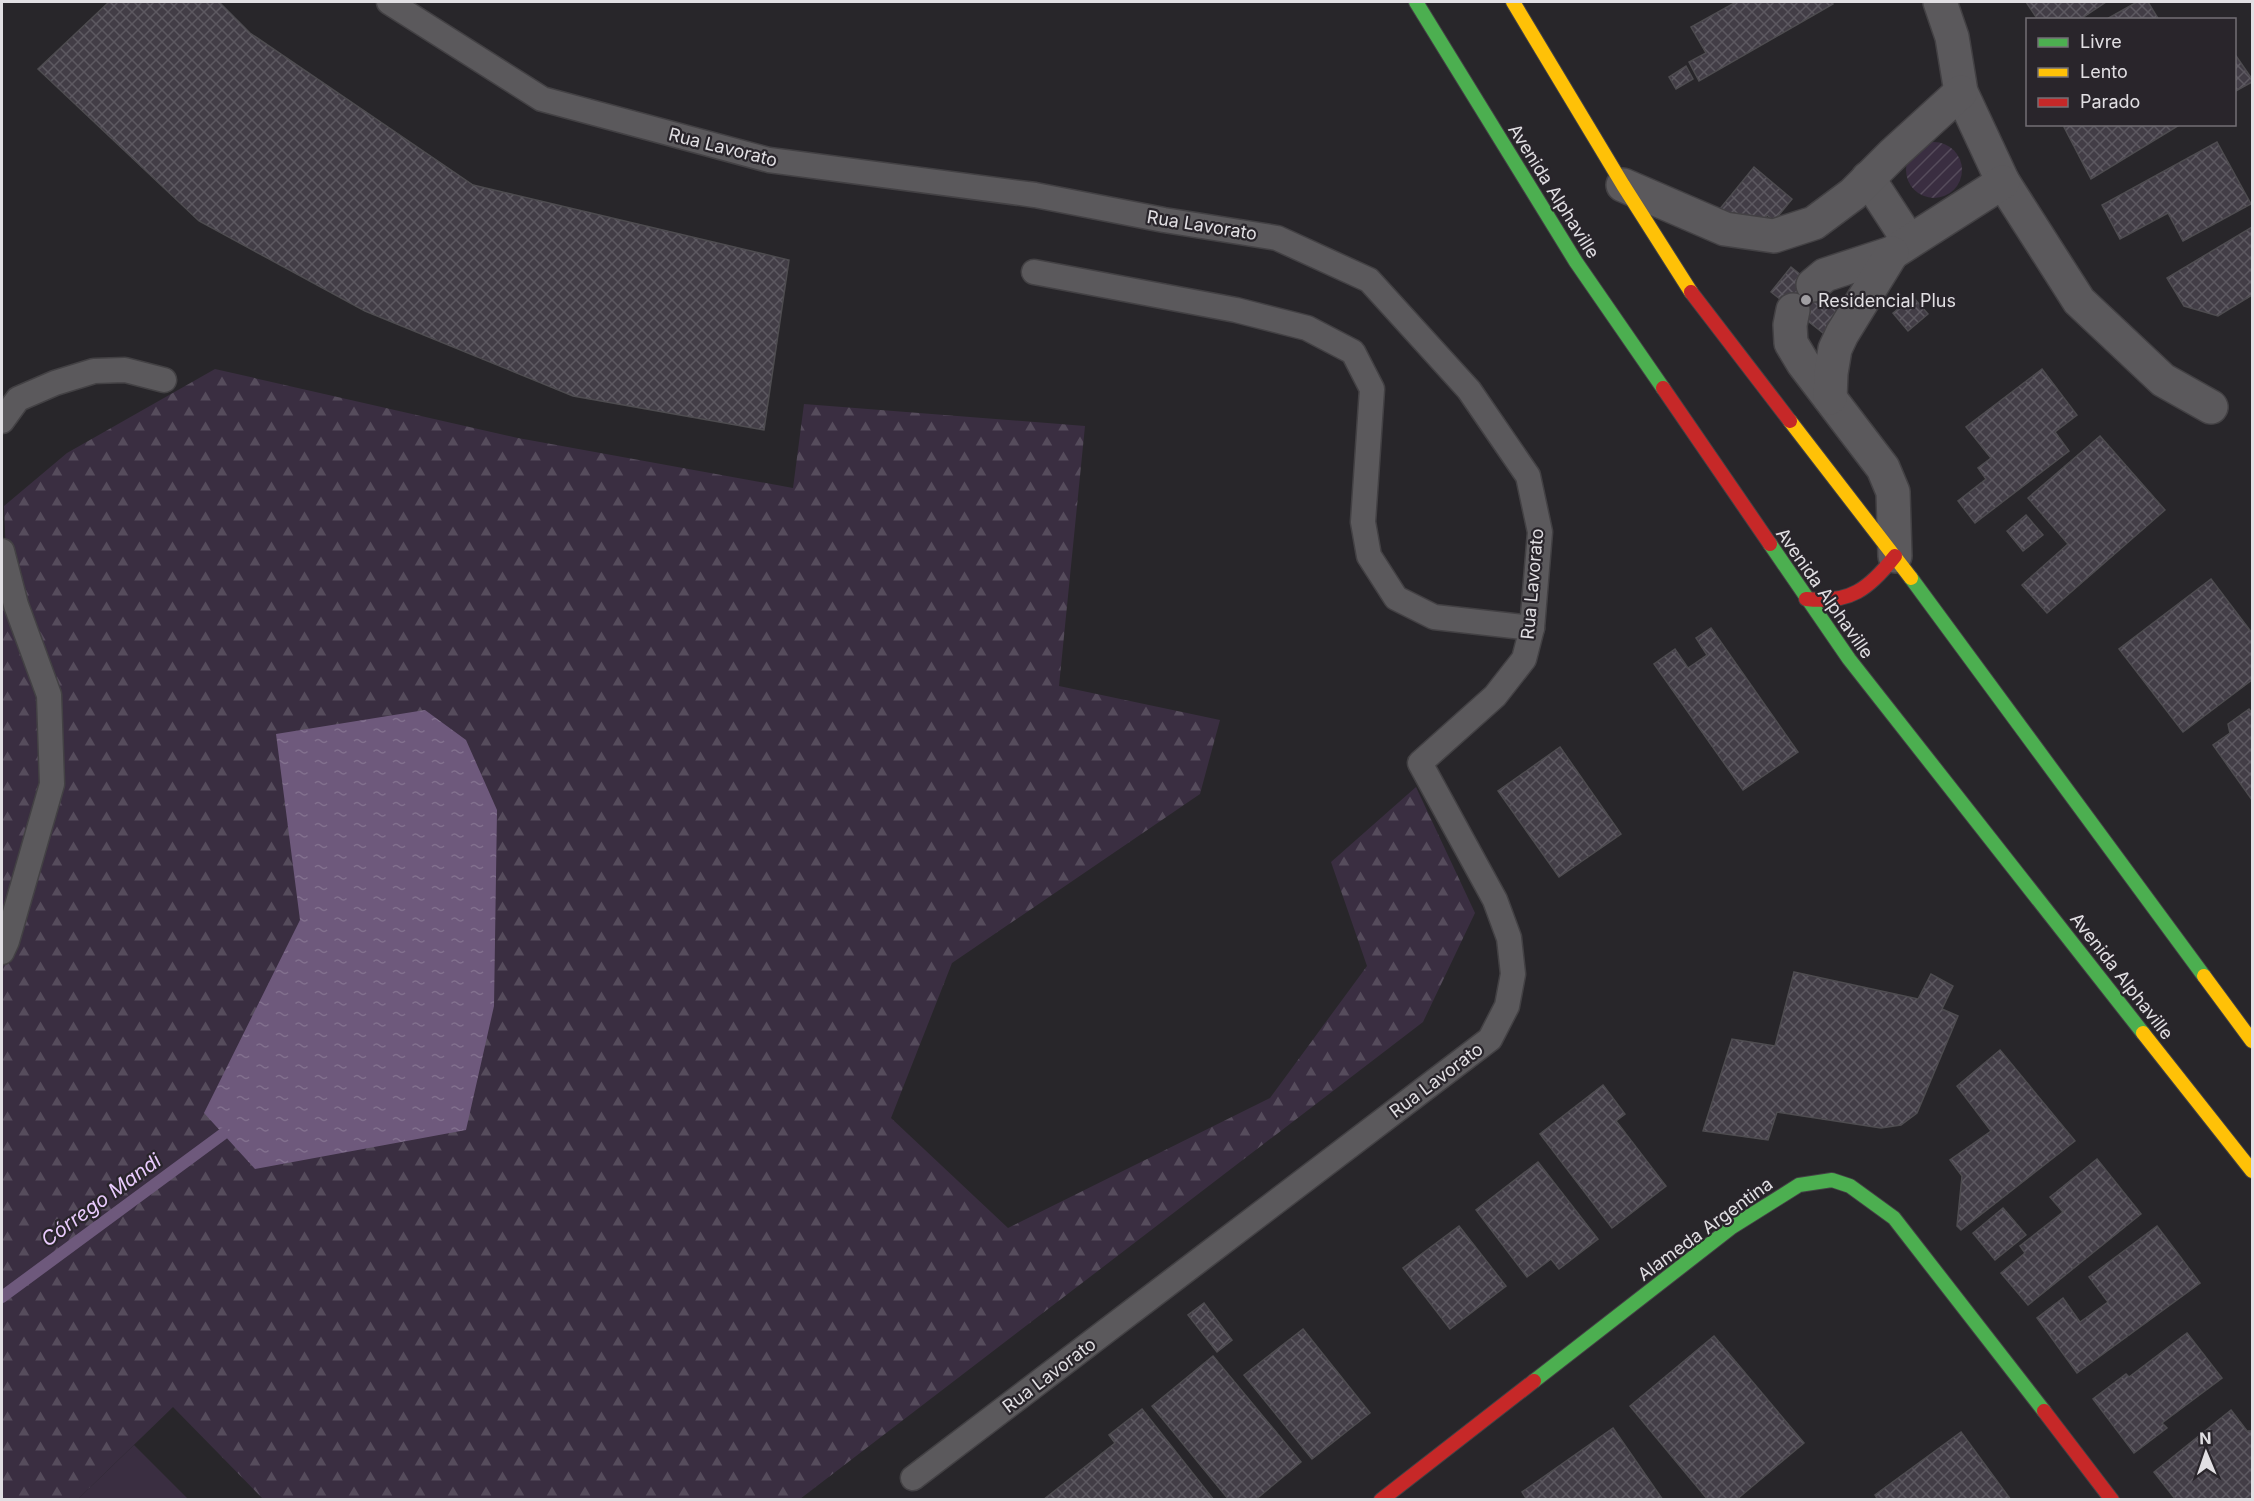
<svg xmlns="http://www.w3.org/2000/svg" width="2254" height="1501" viewBox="0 0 2254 1501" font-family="Inter,sans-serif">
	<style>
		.forest { fill: url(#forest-firs) }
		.garden { fill: url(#garden-furrows) }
		.pitch { fill: #3a2e41 }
		.water { fill: url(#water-ripples) }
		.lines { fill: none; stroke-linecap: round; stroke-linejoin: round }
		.stream { stroke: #6e597c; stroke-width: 12 }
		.building { fill: url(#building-cross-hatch); stroke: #4e4c50; stroke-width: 1.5 }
		.lane-casing { stroke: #434144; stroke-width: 27 }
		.street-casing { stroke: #434144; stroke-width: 36 }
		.fast-casing { stroke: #434144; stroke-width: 16 }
		.slow-casing { stroke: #434144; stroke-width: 16 }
		.jam-casing { stroke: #434144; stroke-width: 16 }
		.lane { stroke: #5b595c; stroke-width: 24 }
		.street { stroke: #5b595c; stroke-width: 33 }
		.fast { stroke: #4caf50; stroke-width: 14 }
		.slow { stroke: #ffc107; stroke-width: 14 }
		.jam { stroke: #c62828; stroke-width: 14 }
		.poi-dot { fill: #a09ea2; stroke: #29252b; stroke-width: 2 }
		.labels { text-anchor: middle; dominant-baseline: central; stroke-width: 4.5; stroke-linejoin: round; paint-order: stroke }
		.street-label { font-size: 18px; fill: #e1dfe3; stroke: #29252b }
		.poi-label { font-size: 18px; fill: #e1dfe3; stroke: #29252b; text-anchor: start }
		.water-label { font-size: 20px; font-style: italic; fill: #e9cbfd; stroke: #29252b }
	</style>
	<defs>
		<pattern id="forest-firs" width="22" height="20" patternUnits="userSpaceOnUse" patternTransform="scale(1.5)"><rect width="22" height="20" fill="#3a2e41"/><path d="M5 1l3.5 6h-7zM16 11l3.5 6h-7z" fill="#564c5c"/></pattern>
		<pattern id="garden-furrows" width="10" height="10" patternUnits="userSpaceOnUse" patternTransform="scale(1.5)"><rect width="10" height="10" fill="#3a2e41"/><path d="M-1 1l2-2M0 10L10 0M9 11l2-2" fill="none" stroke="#564c5c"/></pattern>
		<pattern id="water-ripples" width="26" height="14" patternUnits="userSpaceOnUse" patternTransform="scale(1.5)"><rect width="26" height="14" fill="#6e597c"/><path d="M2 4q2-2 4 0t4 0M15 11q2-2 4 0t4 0" fill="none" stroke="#82708e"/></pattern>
		<pattern id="building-cross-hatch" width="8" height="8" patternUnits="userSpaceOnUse" patternTransform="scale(1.5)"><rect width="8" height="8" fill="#423d46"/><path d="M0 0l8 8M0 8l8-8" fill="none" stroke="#5d5961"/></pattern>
	</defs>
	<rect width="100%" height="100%" fill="#28262a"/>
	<!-- forest -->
	<polygon class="forest" points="215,369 518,438 793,488 804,404 1085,426 1059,686 1220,720 1200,794 952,963 891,1118 1008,1228 1270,1098 1367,966 1331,862 1416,787 1475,913 1423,1022 800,1499 263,1499 173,1407 78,1499 2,1500 2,588 7,581 4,506 67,453"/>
	<!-- garden -->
	<circle class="garden" cx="1934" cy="170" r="28"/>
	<!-- pitch -->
	<polygon class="pitch" points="134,1445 188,1499 78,1499"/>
	<!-- water -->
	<polygon class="water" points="425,710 466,740 497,810 494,1006 466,1130 255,1169 204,1113 300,920 276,734"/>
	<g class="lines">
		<!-- stream -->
		<polyline class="stream" points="2,1297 223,1134"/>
	</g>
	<!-- building -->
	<g class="building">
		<polygon points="109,2 219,2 250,33 473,185 789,260 764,430 573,396 365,311 199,221 38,69"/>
		<polygon points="1736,2 1832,2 1833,4 1699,81 1689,62 1706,53 1691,27"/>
		<polygon points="2026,2 2106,2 2079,20 2038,20"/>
		<polygon points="2137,2 2148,2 2159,20 2105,20"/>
		<polygon points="2234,53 2252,79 2252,82 2234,92"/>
		<polygon points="1686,66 1693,79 1676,89 1669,77"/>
		<polygon points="2069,124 2181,124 2091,179 2064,127"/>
		<polygon points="2217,142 2251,204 2183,241 2168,213 2120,239 2102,205"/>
		<polygon points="1754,167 1792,199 1774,221 1767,215 1758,227 1719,210"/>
		<polygon points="2252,227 2252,295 2218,316 2184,306 2167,278"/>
		<polygon points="1791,267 1842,308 1823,333 1771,292"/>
		<polygon points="1913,297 1928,314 1908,331 1893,313"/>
		<polygon points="2042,369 2077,415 2055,432 2069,451 1975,523 1958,501 1986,479 1978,468 1991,458 1966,427"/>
		<polygon points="2100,436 2165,510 2047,613 2022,585 2068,544 2028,498"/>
		<polygon points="2026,515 2043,535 2023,551 2007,531"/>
		<polygon points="2211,579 2252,633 2252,680 2183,732 2119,649"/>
		<polygon points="1711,628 1798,752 1743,790 1654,664 1675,649 1688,668 1707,655 1696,638"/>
		<polygon points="2249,709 2252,713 2252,800 2213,745 2230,733 2228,724"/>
		<polygon points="1560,747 1621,834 1559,877 1498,791"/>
		<polygon points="1794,972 1918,999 1931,974 1953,986 1942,1009 1958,1016 1917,1113 1901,1125 1881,1128 1777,1112 1768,1140 1703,1131 1732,1039 1775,1046"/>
		<polygon points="2000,1050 2075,1141 1961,1230 1957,1226 1962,1176 1950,1160 1991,1131 1957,1086"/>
		<polygon points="1603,1085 1625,1114 1616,1121 1666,1186 1612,1228 1540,1134"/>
		<polygon points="2097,1159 2141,1214 2028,1305 2001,1273 2025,1253 2020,1246 2063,1212 2050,1197"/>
		<polygon points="1538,1162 1598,1239 1559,1269 1551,1259 1527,1277 1476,1210"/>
		<polygon points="2003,1208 2026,1235 1995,1260 1973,1233"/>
		<polygon points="1459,1226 1506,1286 1450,1329 1403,1268"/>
		<polygon points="2157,1226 2200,1283 2077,1373 2037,1318 2063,1298 2080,1322 2108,1302 2089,1277"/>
		<polygon points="1204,1303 1232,1340 1217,1352 1188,1315"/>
		<polygon points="1303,1329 1370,1413 1312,1459 1244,1375"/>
		<polygon points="2187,1333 2222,1378 2162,1423 2167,1428 2134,1453 2093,1399 2126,1374 2129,1377"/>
		<polygon points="1714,1336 1804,1443 1736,1500 1708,1500 1630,1406"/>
		<polygon points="1213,1356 1301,1462 1255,1500 1229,1500 1152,1406"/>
		<polygon points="1142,1409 1214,1500 1043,1500 1115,1443 1109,1435"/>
		<polygon points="2231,1410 2247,1431 2252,1431 2252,1500 2176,1500 2154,1472"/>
		<polygon points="1613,1428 1663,1500 1527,1500 1522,1492"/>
		<polygon points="1961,1432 2011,1500 1878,1500 1875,1495"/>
	</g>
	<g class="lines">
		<defs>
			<g id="lane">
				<polyline points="389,2 542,99 769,160 1035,195 1164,220 1277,238 1369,280 1469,390 1528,476 1540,532 1532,628 1524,659 1495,696 1420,763 1495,900 1509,938 1513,974 1507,1006 1490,1039 913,1478"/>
				<polyline points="1034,272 1236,310 1307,328 1353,352 1372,389 1363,522 1369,556 1396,598 1434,617 1532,628"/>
				<polyline points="2,421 18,399 55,383 94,371 125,370 164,380"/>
				<polyline points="2,551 16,605 49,695 52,784 7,941 2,952"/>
			</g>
			<g id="street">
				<polyline points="1940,2 1952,37 1961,92 2003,182 2079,301 2163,380 2211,407"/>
				<polyline points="1868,178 1909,241"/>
				<polyline points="1623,185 1725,229 1774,236 1814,223 1853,194 1893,154 1961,92"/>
				<polyline points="1813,285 1825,275 1892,253 2003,182"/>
				<polyline points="1793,310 1790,325 1791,343 1803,363 1883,468 1893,492 1895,556"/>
				<polyline points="1830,398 1831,373 1835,349 1842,334 1892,253"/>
			</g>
			<g id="fast">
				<polyline points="1416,2 1576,262 1663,388"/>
				<polyline points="1770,544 1849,659 2143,1033"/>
				<polyline points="1911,578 2204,976"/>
				<polyline points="1534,1381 1732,1227 1799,1185 1832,1180 1850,1186 1894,1218 2044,1411"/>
			</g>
			<g id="slow">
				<polyline points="1513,2 1623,185 1691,292"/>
				<polyline points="1790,421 1911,578"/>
				<polyline points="2204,976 2252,1041"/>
				<polyline points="2143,1033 2252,1171"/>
			</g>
			<g id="jam">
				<polyline points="1691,292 1790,421"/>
				<polyline points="1663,388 1770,544"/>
				<path d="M1806,599C1850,604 1869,589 1895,556"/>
				<polyline points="2044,1411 2112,1500"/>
				<polyline points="1381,1500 1534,1381"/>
			</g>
		</defs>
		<!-- lane casing -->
		<use href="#lane" class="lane-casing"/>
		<!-- street casing -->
		<use href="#street" class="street-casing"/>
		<!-- fast casing -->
		<use href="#fast" class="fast-casing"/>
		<!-- slow casing -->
		<use href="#slow" class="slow-casing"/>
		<!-- jam casing -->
		<use href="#jam" class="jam-casing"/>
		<!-- lane -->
		<use href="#lane" class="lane"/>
		<!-- street -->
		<use href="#street" class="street"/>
		<!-- fast -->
		<use href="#fast" class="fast"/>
		<!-- slow -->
		<use href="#slow" class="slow"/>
		<!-- jam -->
		<use href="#jam" class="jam"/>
	</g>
	<!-- markers -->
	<circle class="poi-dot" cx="1806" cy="300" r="6"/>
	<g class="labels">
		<!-- street labels -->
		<g class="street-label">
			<text transform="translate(723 147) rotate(14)">Rua Lavorato</text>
			<text transform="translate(1554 191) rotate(58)">Avenida Alphaville</text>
			<text transform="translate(1202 225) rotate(9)">Rua Lavorato</text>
			<text transform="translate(1532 584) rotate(-85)">Rua Lavorato</text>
			<text transform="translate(1825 593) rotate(55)">Avenida Alphaville</text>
			<text transform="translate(2122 976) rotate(52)">Avenida Alphaville</text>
			<text transform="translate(1436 1080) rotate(-37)">Rua Lavorato</text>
			<text transform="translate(1705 1229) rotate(-36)">Alameda Argentina</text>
			<text transform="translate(1049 1375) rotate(-37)">Rua Lavorato</text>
		</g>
		<!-- poi labels -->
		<g class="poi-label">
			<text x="1818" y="300">Residencial Plus</text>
		</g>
		<!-- water labels -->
		<g class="water-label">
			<text transform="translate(101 1200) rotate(-36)">Córrego Mandi</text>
		</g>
	</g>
	<!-- border -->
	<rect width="2254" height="1501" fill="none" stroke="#e1dfe3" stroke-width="6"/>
	<!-- legend -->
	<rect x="2026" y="18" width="210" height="108" fill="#29252b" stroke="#736f75" stroke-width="1.5"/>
	<rect x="2038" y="38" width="30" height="9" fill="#4caf50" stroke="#736f75" stroke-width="1.5"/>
	<text x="2080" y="48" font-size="18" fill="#e1dfe3">Livre</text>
	<rect x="2038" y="68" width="30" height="9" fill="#ffc107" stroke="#736f75" stroke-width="1.5"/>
	<text x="2080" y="78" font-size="18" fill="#e1dfe3">Lento</text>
	<rect x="2038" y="98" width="30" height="9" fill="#c62828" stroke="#736f75" stroke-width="1.5"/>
	<text x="2080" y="108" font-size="18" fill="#e1dfe3">Parado</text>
	<!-- north arrow -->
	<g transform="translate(2206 1453) rotate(358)" stroke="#29252b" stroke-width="4.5" paint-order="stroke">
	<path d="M0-4.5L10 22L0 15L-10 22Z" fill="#e1dfe3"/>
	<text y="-9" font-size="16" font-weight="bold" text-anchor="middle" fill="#e1dfe3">N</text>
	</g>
</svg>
